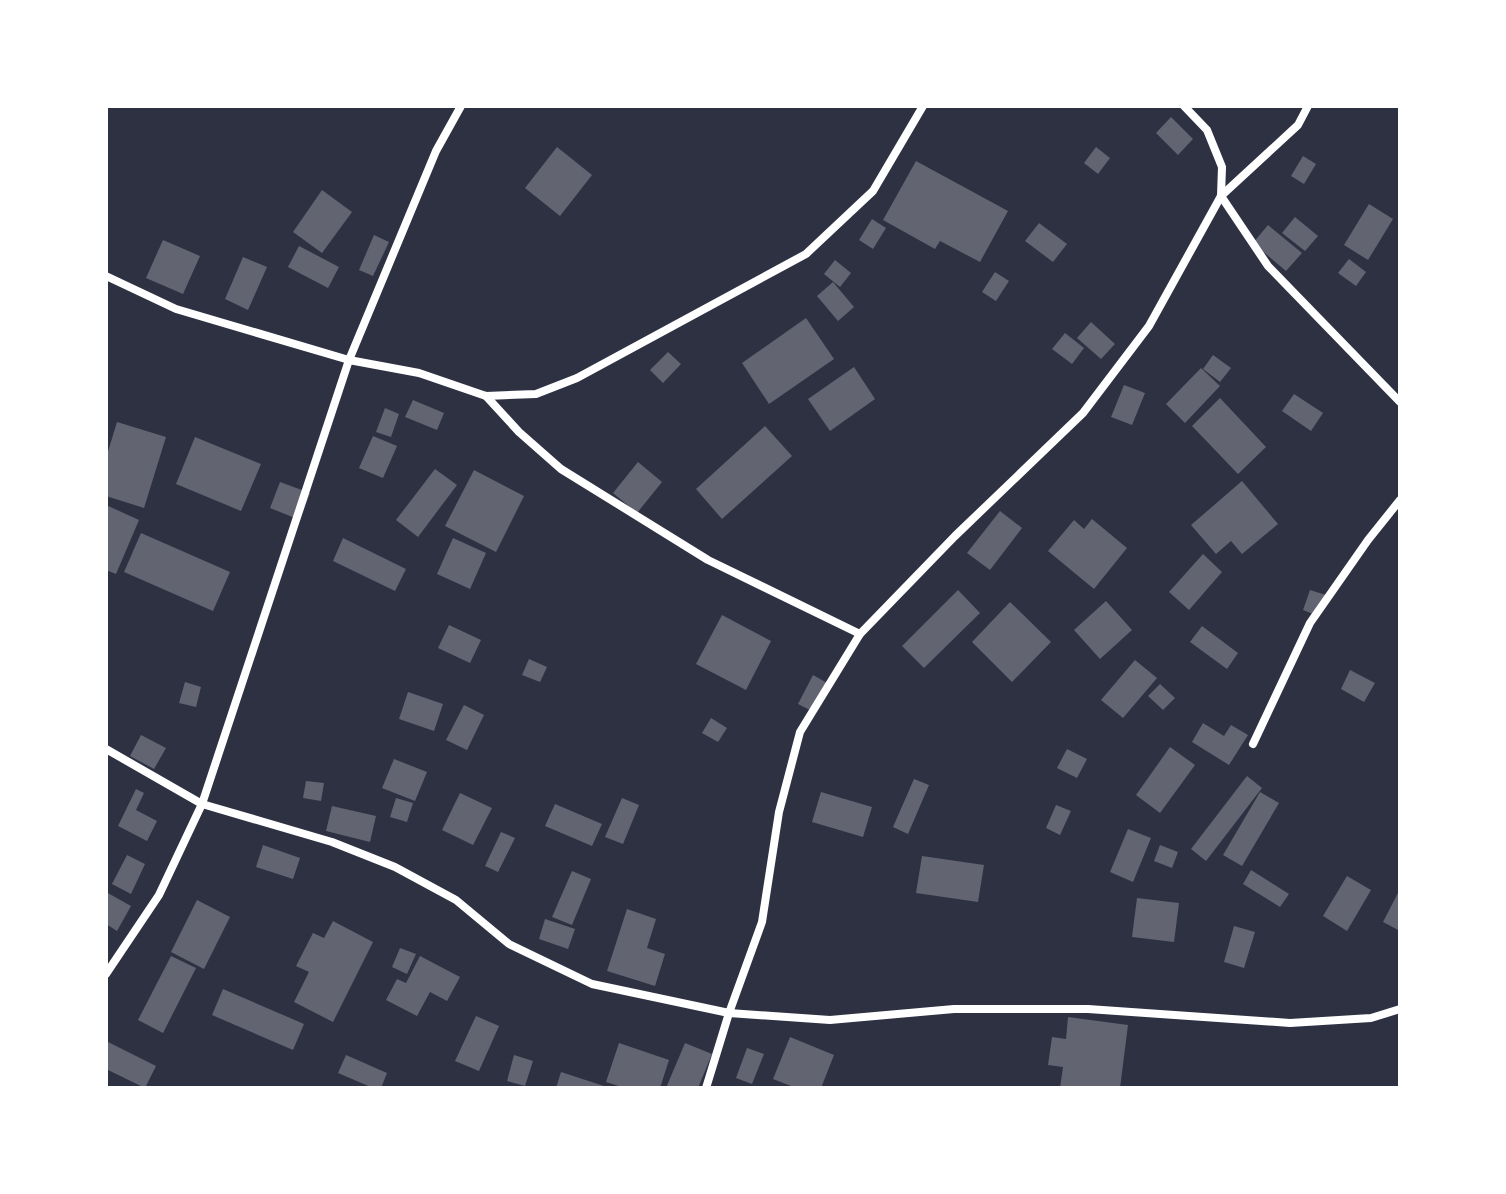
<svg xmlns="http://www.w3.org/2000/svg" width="1506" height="1194" viewBox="0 0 1506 1194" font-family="'Times New Roman',serif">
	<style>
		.building { fill: #626471 }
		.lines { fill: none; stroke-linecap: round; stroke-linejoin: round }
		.minor { stroke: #fff; stroke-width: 8 }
	</style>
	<rect width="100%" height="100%" fill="#2d3142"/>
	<!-- building -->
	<g class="building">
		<polygon points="1171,117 1193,139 1178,155 1156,133"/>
		<polygon points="557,147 592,175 560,216 525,188"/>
		<polygon points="1096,147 1110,158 1098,174 1084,163"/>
		<polygon points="1303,156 1316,164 1304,184 1291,176"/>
		<polygon points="916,161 1008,211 980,262 940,241 935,249 883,220"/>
		<polygon points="322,190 352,212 322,253 293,232"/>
		<polygon points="1369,204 1393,219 1368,260 1344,245"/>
		<polygon points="1295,217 1318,236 1305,251 1282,233"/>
		<polygon points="872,219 886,228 873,249 859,240"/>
		<polygon points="1039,223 1067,244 1053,262 1025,241"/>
		<polygon points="1268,225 1302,253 1286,271 1253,243"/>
		<polygon points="374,235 389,242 373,276 359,270"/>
		<polygon points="163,240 200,256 183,294 146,278"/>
		<polygon points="299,246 339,267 328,288 288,267"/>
		<polygon points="243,257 267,267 248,310 225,299"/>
		<polygon points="1349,259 1366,272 1356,286 1338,273"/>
		<polygon points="835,260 851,273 840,287 824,274"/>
		<polygon points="995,272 1009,281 996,301 982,292"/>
		<polygon points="833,282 854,307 838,321 817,296"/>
		<polygon points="806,318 834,359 769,404 742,363"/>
		<polygon points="1091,322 1115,344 1101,359 1077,338"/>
		<polygon points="1065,333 1084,348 1072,364 1052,349"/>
		<polygon points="668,352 681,364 663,383 650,370"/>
		<polygon points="1213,355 1231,368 1220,382 1203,369"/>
		<polygon points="854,367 875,399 830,431 808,399"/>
		<polygon points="1201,368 1220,386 1185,423 1166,404"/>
		<polygon points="1124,385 1145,393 1132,425 1111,417"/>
		<polygon points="1294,394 1323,413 1311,431 1282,411"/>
		<polygon points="1220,398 1266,447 1238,474 1192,426"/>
		<polygon points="413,400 444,413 437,430 405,417"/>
		<polygon points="385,408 399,414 391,437 376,432"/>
		<polygon points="117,422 166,437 144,508 106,496 106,458"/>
		<polygon points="765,426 792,456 722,519 696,489"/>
		<polygon points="373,436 397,446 383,478 359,468"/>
		<polygon points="195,437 261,464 241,511 176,484"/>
		<polygon points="638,462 662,482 637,513 613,493"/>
		<polygon points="435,469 457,485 418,537 396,520"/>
		<polygon points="474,470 524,496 496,552 445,526"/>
		<polygon points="1242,481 1278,524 1242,554 1231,541 1216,554 1191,525"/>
		<polygon points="280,482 310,493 300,520 270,508"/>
		<polygon points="106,505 139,520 116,574 106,570"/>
		<polygon points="1000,511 1022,528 990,570 967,553"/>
		<polygon points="1092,519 1127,548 1094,589 1048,551 1074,520 1084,529"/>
		<polygon points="141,533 230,572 213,611 124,572"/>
		<polygon points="343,538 406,569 395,591 333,561"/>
		<polygon points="453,538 486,553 470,589 437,574"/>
		<polygon points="1203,554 1222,572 1189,610 1169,592"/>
		<polygon points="958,590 980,613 924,668 902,646"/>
		<polygon points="1310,590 1326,595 1318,616 1303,610"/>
		<polygon points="1106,601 1132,630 1100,659 1074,630"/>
		<polygon points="1010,602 1051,642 1012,682 972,642"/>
		<polygon points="722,615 771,641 746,690 696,664"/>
		<polygon points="449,625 481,640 470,663 438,648"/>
		<polygon points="1202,626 1238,653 1227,669 1190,642"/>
		<polygon points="529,659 547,667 540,682 522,675"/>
		<polygon points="1135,660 1157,678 1123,718 1101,700"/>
		<polygon points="1350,670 1375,683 1364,702 1341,689"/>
		<polygon points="813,675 827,683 812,711 798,704"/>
		<polygon points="185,682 201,687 196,707 179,703"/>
		<polygon points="1160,684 1175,698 1163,710 1148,696"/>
		<polygon points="408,692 443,704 434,731 399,719"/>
		<polygon points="464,705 484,715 467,750 446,740"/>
		<polygon points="711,718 727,728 718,742 702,733"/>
		<polygon points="1203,723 1224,736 1231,725 1248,735 1229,765 1192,742"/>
		<polygon points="141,735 166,748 154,769 130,756"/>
		<polygon points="1170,747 1195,765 1160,813 1136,795"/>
		<polygon points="1067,749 1087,759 1077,778 1057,768"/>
		<polygon points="394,759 427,772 415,801 382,788"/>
		<polygon points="1247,776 1262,788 1206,861 1191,849"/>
		<polygon points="914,779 929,785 908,834 893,827"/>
		<polygon points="306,781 324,783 321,801 303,798"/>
		<polygon points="136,789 144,793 136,810 157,821 147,841 118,826"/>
		<polygon points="821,792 872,807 863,837 812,822"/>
		<polygon points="1260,792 1279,803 1242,866 1223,855"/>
		<polygon points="460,793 492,808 473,845 442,830"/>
		<polygon points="396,798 413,803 407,822 390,817"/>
		<polygon points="622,798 639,805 623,844 605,837"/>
		<polygon points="555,804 602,824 592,846 545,826"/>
		<polygon points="1056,805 1071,811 1060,835 1046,828"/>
		<polygon points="332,806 376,816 370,842 326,831"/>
		<polygon points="1128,829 1151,838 1133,882 1110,872"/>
		<polygon points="501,832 515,838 498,872 485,866"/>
		<polygon points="263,845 300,858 293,879 256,867"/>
		<polygon points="1160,845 1178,852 1172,868 1154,861"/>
		<polygon points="127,855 145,864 131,894 112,884"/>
		<polygon points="922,856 984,865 978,902 916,893"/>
		<polygon points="1251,870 1289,894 1280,907 1243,884"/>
		<polygon points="572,871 591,879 572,925 552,917"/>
		<polygon points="1347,876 1371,890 1347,931 1323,916"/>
		<polygon points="1400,889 1400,931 1383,922"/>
		<polygon points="106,892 131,906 117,931 106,924"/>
		<polygon points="1137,898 1179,903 1174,942 1132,937"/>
		<polygon points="197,900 230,917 204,969 171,952"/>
		<polygon points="627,909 656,919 647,948 665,954 655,986 607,971"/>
		<polygon points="545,919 575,929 568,949 539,939"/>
		<polygon points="333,921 373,942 333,1022 294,1002 309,972 296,966 313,933 324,938"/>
		<polygon points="1234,926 1255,932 1244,968 1224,962"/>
		<polygon points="400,948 416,954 407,974 392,967"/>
		<polygon points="171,956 196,968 163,1033 138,1020"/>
		<polygon points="420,956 460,977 447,1001 430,992 417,1016 386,1000 397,979 406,983"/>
		<polygon points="223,989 304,1024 293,1050 212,1015"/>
		<polygon points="476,1016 499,1026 479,1071 455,1061"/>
		<polygon points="1068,1017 1128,1025 1120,1088 1060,1088 1063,1067 1048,1065 1052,1037 1066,1039"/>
		<polygon points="790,1037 834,1055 821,1088 796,1088 773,1079"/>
		<polygon points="106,1041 156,1066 145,1088 106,1069"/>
		<polygon points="619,1043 669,1060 660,1088 625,1088 606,1082"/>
		<polygon points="685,1043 712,1054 698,1088 666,1088"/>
		<polygon points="747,1048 764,1054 752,1084 736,1078"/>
		<polygon points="346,1055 387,1073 381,1088 373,1088 338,1073"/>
		<polygon points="514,1055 533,1061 525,1086 507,1081"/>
		<polygon points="561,1072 607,1087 607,1088 556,1088"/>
	</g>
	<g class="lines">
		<!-- minor -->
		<g class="minor">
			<polyline points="1184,106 1207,130 1222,167 1221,196 1268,266 1400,402"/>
			<polyline points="106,276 176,309 349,360 419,373 486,396 536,394 577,378 806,254 873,191 923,106"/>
			<polyline points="486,396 519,432 561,469 708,560 860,634"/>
			<polyline points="1253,744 1310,623 1368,540 1400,500"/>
			<polyline points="106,749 202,804 332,842 395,867 456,900 509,944 592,984 729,1013 830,1020 954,1009 1088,1009 1290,1023 1371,1018 1400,1009"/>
			<polyline points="106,974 159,895 202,804 349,360 436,151 461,106"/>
			<polyline points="706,1088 729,1013 762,922 779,812 800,732 860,634 955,536 1083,413 1149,326 1221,196 1298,125 1308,106"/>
		</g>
	</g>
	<!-- border -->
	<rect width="1506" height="1194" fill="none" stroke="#ffffff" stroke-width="216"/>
</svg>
